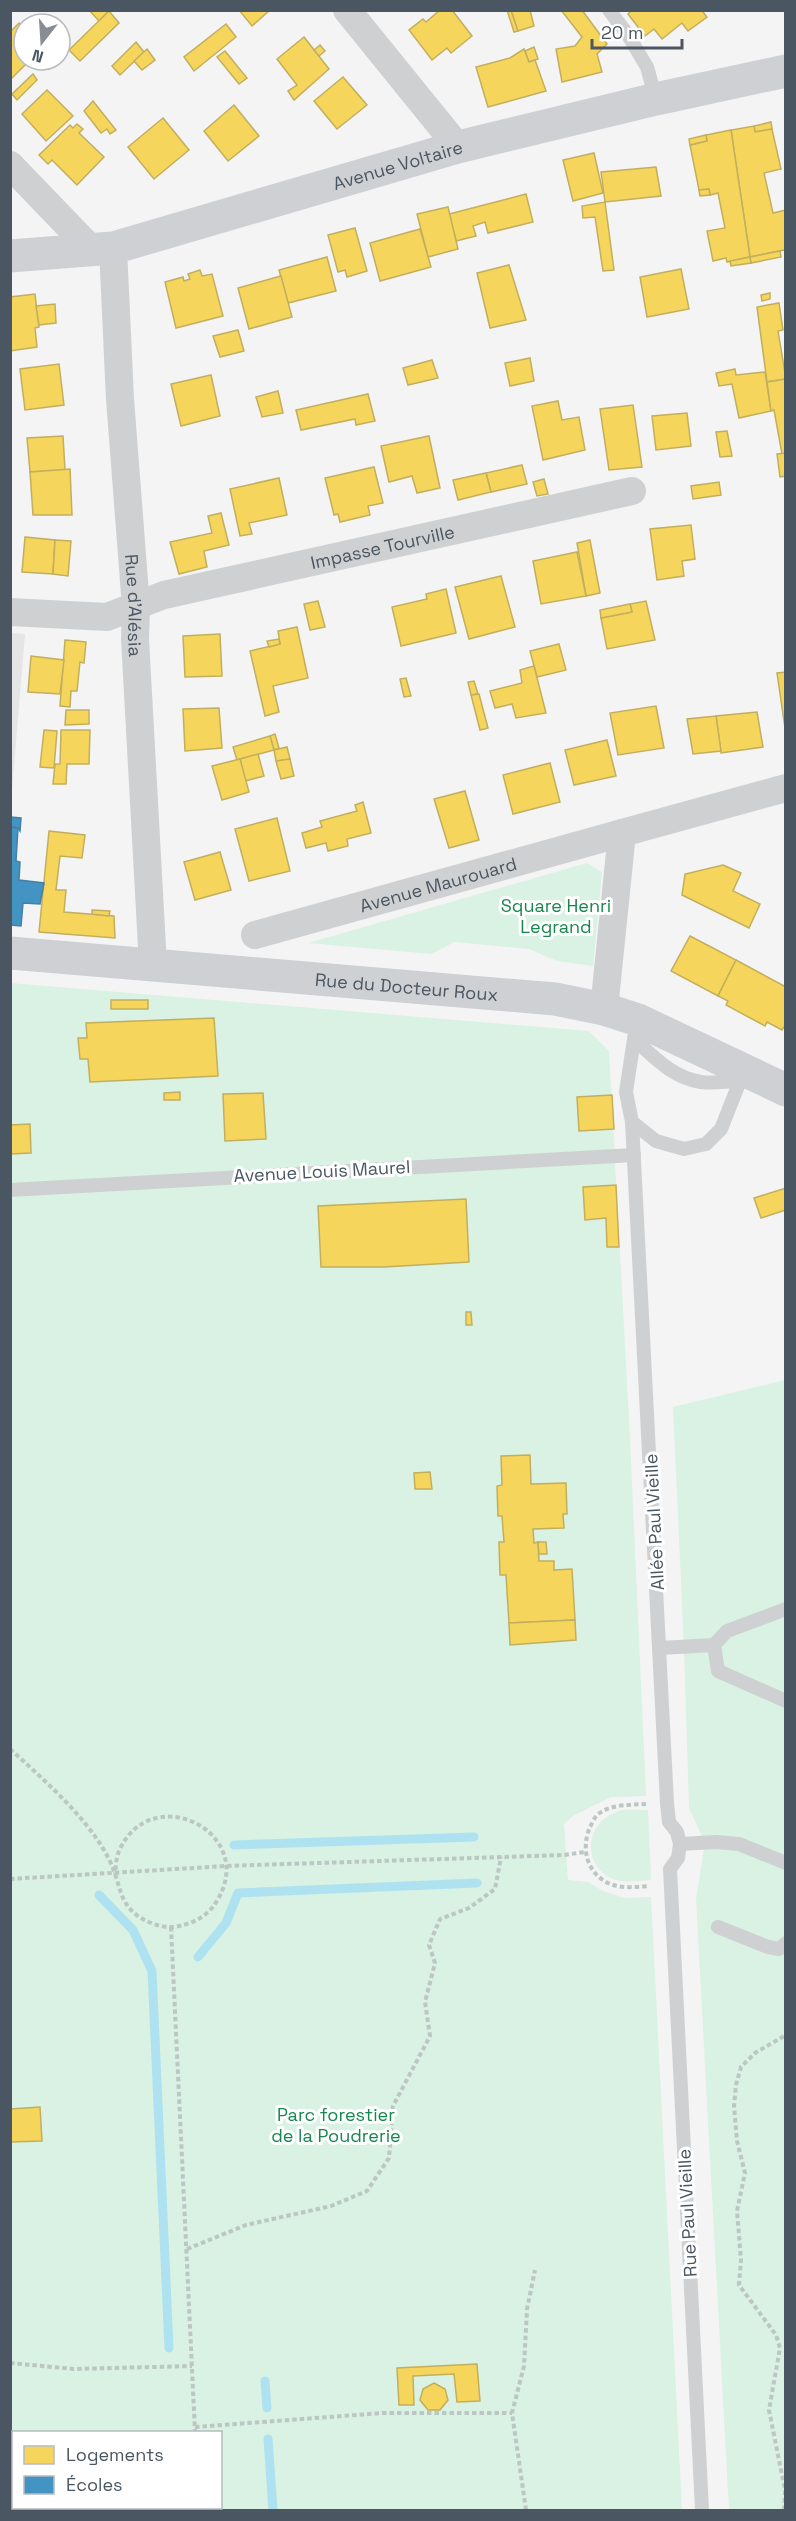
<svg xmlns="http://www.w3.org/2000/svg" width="796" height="2521" viewBox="0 0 796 2521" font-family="'Space Grotesk',sans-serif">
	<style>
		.education { fill: #e6e5e6 }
		.green { fill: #d9f2e3; fill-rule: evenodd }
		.homes { fill: #f6d55c; stroke: #c2af5e; stroke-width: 1.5 }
		.schools { fill: #4393c3; stroke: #4581a6; stroke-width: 1.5 }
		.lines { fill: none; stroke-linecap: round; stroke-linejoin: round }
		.stream { stroke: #aee2f0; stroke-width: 9 }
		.path { stroke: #bcc7c4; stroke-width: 4; stroke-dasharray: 4.5 3; stroke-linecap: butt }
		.lane { stroke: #ced0d2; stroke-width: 14 }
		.street { stroke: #ced0d2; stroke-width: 28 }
		.secondary { stroke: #ced0d4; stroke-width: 33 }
		.labels { text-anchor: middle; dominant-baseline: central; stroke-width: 6; stroke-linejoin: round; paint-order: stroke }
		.street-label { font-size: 18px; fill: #4a5661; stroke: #fff }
		.park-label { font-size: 18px; fill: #17864f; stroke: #fff }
	</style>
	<rect width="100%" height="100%" fill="#f4f4f4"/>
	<!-- education -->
	<polygon class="education" points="11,633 25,634 11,803 10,633"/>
	<!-- green -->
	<g class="green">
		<polygon points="587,863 602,872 593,966 557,961 529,949 454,942 432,954 308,943"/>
		<path d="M10,983L589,1031L609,1051L630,1438L646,1796L611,1797L573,1816L564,1824L568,1880L588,1882L603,1891L624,1898L651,1897L682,2510H11ZM14,2432H220V2508H14Z"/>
		<polygon points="785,1380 785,2510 729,2510 696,1899 705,1843 689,1808 684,1647 673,1407"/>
		<path d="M648,1810L651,1880C638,1881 621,1884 609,1877C582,1862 586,1823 616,1812C624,1808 639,1810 648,1810Z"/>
	</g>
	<!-- homes -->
	<g class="homes">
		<polygon points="89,10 108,10 109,11 99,21"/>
		<polygon points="239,10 270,10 252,26"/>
		<polygon points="440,10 452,10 472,36 451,53 447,48 432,60 409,30 423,19 426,22"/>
		<polygon points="507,10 511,10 518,31 514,32"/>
		<polygon points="511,10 530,10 534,26 518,31"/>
		<polygon points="561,10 582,10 607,44 597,54 602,72 562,82 556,49 575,46 582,37"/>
		<polygon points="632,10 705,10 703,12 707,17 688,31 682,23 662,39 654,29 645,36 628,14"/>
		<polygon points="109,11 119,23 80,61 69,50"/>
		<polygon points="19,23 24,29 24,60 30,60 10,80 10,32"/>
		<polygon points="226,24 236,37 194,71 184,57"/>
		<polygon points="304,37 329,69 294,100 288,91 297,85 277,59"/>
		<polygon points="136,42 144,52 120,75 112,66"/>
		<polygon points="320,45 325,51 319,56 314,50"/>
		<polygon points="534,47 538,59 529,62 525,51"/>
		<polygon points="147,49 155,60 142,70 134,61"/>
		<polygon points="524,49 529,62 535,60 546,91 488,107 476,67 510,58"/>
		<polygon points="225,51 247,78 239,84 217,57"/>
		<polygon points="33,74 37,80 17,100 12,94"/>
		<polygon points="343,77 367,105 337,129 314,101"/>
		<polygon points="47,90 73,116 46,141 22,114"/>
		<polygon points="93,101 116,130 110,134 107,129 101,133 84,111"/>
		<polygon points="234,105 259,136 228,161 204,131"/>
		<polygon points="163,118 189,150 154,179 128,147"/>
		<polygon points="771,122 772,129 755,132 754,126"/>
		<polygon points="77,124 83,129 79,133 104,157 77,185 52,160 48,164 39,155 70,125 73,128"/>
		<polygon points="754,126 755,132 772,129 781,169 764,173 773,213 786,210 786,247 784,250 750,257 731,130"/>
		<polygon points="731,130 750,257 727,262 726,258 713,261 707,231 725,228 718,193 710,195 709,189 699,190 690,145 707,141 706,135"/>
		<polygon points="706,135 707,141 690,145 689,139"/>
		<polygon points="594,153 603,193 573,201 563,160"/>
		<polygon points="656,167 661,196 605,202 601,172"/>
		<polygon points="709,189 710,195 700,196 699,190"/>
		<polygon points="526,194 533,222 488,233 485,222 473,226 476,236 456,241 449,214"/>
		<polygon points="605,202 614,270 603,271 595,217 583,218 582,206"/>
		<polygon points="448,207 458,249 428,257 417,214"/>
		<polygon points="355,228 367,271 347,277 345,270 338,272 328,235"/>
		<polygon points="420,229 431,267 380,281 370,243"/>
		<polygon points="780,251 781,257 751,263 750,257"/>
		<polygon points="327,257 336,291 288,303 279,270"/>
		<polygon points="750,257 751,263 731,266 730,261"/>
		<polygon points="509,265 526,320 490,328 477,273"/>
		<polygon points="681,269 689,309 647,317 640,277"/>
		<polygon points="200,270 202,276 212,274 223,316 176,328 165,282 183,277 184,281 190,279 188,274"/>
		<polygon points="281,276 292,317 249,329 238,288"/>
		<polygon points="770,293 770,299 762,301 761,295"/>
		<polygon points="35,294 39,327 35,328 37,347 10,351 10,297"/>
		<polygon points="779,303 783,330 778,331 786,379 767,382 757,307"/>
		<polygon points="55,304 56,323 39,325 36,306"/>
		<polygon points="238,330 244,351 220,357 213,336"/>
		<polygon points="530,358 534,381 510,386 505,363"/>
		<polygon points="432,360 438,378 408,385 403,368"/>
		<polygon points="59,364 64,405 25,410 20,369"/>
		<polygon points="735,369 736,375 765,372 771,411 739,418 732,384 719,386 716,373"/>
		<polygon points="211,375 220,416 181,426 171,384"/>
		<polygon points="786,379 786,453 782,454 774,410 771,411 767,382"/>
		<polygon points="278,391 283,413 262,417 256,397"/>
		<polygon points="368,394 375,421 356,425 355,419 301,430 296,410"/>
		<polygon points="558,401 562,420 579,417 585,450 543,460 532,406"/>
		<polygon points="633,405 642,467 609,470 600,409"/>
		<polygon points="687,413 691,446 656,450 652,416"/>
		<polygon points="727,431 732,456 720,457 716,432"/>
		<polygon points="63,436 65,470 30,472 27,438"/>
		<polygon points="429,436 440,488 417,493 412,476 389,482 381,446"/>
		<polygon points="786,453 786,476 780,477 777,454"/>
		<polygon points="522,465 527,484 491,492 486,473"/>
		<polygon points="374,467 383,503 368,506 370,515 340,522 338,514 334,515 325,478"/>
		<polygon points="70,469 72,515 33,515 30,472"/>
		<polygon points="486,473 491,492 458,500 453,480"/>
		<polygon points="279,478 287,515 249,523 252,534 240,536 230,489"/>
		<polygon points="544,479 548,494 537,496 533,482"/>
		<polygon points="719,482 721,495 693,499 691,486"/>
		<polygon points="221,513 229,545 204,551 207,567 179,574 170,542 212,533 208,516"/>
		<polygon points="691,525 695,559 682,561 684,576 657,580 650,529"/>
		<polygon points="25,537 55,540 53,574 22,572"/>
		<polygon points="55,540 71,541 68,576 53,574"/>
		<polygon points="590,540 600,593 586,596 577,543"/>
		<polygon points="577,552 586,596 541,604 533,561"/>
		<polygon points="501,576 515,627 469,639 455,587"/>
		<polygon points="446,589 456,633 401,646 392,607 427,599 426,594"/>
		<polygon points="318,601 325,627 310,630 304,604"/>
		<polygon points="646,601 655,640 607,649 601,618 632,612 630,604"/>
		<polygon points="630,604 632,612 601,618 600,610"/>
		<polygon points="297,627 308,678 273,686 279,712 265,716 250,651 280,644 278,631"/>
		<polygon points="220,634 222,676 185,677 183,636"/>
		<polygon points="279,639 280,644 269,647 267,641"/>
		<polygon points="65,640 86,642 84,663 80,662 77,691 71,691 70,707 60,706"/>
		<polygon points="559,644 566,670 537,677 530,651"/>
		<polygon points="31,656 64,660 60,694 28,692"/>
		<polygon points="534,666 546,713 516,718 512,704 495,708 490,691 522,683 520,670"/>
		<polygon points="786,672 786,728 785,728 777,673"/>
		<polygon points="406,678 411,696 404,697 400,679"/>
		<polygon points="474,681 478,694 471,695 468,682"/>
		<polygon points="479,694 488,728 480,730 471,695"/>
		<polygon points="656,706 664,748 618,755 610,713"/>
		<polygon points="219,708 222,748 185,751 183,709"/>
		<polygon points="66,710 89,710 89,724 65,725"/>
		<polygon points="757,712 763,747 721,753 716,716"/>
		<polygon points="716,716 721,751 693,754 687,719"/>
		<polygon points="44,730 57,731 54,768 40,767"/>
		<polygon points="61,730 90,730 89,764 67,764 66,784 53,784 55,764 60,764"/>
		<polygon points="275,734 279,748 274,750 270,736"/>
		<polygon points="270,736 274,750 237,760 233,747"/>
		<polygon points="607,740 616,776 574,785 565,750"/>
		<polygon points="287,747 290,759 276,761 274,750"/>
		<polygon points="258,754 264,776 245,781 240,759"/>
		<polygon points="240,759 249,792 222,800 212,766"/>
		<polygon points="290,759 294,776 281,779 276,761"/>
		<polygon points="550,763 560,802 513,814 503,775"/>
		<polygon points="465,791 479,840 449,848 434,799"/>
		<polygon points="363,802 371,833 347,839 348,846 328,851 326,843 306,848 302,833 322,827 320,821 357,811 355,805"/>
		<polygon points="277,818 290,871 249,881 235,829"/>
		<polygon points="49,831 85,835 82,858 60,856 56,890 66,890 64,912 114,916 115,938 39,932"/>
		<polygon points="220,852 231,890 195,900 184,862"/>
		<polygon points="723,865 741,873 733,891 760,904 749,928 682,895 685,874"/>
		<polygon points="92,910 110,911 109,916 92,914"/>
		<polygon points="690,936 736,960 718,996 671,971"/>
		<polygon points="736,960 786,987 786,1024 782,1030 767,1022 765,1026 726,1005 728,1001 718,996"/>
		<rect x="111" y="1000" width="37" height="9"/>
		<polygon points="214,1018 218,1076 90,1082 88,1059 80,1059 78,1038 87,1038 86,1023"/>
		<polygon points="180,1092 180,1100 164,1100 164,1093"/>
		<polygon points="263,1093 266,1139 225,1141 223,1094"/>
		<polygon points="612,1095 614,1129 579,1131 577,1097"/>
		<polygon points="30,1124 31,1153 10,1154 10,1125"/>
		<polygon points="616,1185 619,1247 607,1247 606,1218 585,1220 583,1187"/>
		<polygon points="786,1188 786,1210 761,1218 754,1198"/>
		<polygon points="466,1199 469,1262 384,1267 321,1267 318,1206"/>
		<polygon points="466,1312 471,1312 472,1325 466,1325"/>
		<polygon points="530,1455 531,1484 566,1483 567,1514 563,1514 564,1528 533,1529 534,1543 538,1542 539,1561 554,1561 554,1570 572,1569 575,1620 509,1623 506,1575 500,1575 499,1542 504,1542 502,1516 498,1516 497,1486 502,1485 501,1456"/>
		<polygon points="430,1472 432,1489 415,1489 414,1473"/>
		<polygon points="538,1542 546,1542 547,1554 539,1554"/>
		<polygon points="575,1620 576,1640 510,1645 509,1623"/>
		<polygon points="40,2107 42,2141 10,2142 10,2109"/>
		<polygon points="477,2364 480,2401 457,2402 454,2374 413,2376 414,2405 399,2405 397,2368"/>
		<polygon points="434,2383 445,2389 448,2400 440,2410 428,2410 420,2400 423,2389"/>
	</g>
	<!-- schools -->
	<g class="schools">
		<polygon points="10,817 21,818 20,831 18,828 10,827"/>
		<polygon points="10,827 18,828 16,861 20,862 19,880 44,883 40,904 23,903 21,926 10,925"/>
	</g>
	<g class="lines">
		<!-- stream -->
		<g class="stream">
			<polyline points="234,1845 474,1837"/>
			<polyline points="99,1895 133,1930 152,1971 169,2348"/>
			<polyline points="198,1957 226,1923 238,1893 477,1883"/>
			<polyline points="265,2381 267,2408"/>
			<polyline points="268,2439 273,2510"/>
		</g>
		<!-- path -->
		<g class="path">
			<path d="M10,1749C42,1778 75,1807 99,1842C105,1851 112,1864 115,1874C120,1888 121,1900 132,1911C142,1921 160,1928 174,1927C193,1924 209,1916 218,1899C257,1832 151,1779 119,1851C116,1858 116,1867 115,1874"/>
			<path d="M646,1804C629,1805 610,1804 597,1815C594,1818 592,1824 590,1827C581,1848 586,1872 608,1883C621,1889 635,1887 649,1886"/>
			<polyline points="10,1879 226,1866 564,1855 585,1852"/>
			<polyline points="171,1927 195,2432"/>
			<polyline points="187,2249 246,2225 331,2206 367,2191 389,2158 393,2106 430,2036 425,2002 435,1963 429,1945 440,1919 469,1908 495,1889 501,1857"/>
			<polyline points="10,2363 74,2369 192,2366"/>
			<polyline points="195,2427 383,2413 512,2413"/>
			<polyline points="199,2508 199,2510"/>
			<polyline points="526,2510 512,2413 524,2366 527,2309 535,2270"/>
			<polyline points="784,2510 785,2490 769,2410 780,2348 776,2335 739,2285 741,2260 737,2211 745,2173 737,2141 734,2106 736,2085 741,2067 755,2053 786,2035"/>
		</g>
		<!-- lane -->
		<g class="lane">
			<polyline points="609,10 628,35 647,67 656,99"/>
			<path d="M635,1034L634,1039C654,1057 673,1078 701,1082C713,1084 727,1081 740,1081L743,1076"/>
			<polyline points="634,1039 626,1092 632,1122 656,1141 684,1149 706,1144 721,1129 740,1081"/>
			<polyline points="632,1122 667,1803 669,1822 677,1832 680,1844 678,1858 670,1869 702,2510"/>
			<polyline points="10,1190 634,1155"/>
			<polyline points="714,1645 718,1671 786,1701"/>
			<polyline points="660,1648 714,1645 727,1631 786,1609"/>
			<polyline points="680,1844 716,1842 739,1844 786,1863"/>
			<polyline points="718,1927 768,1947 779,1949 786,1943"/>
		</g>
		<!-- street -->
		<g class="street">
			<polyline points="347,10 458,147"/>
			<polyline points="10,165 90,248"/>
			<path id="s1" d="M113,248L120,399L136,607L135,639L153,965"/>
			<path id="s2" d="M10,612L107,617L164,595L632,491"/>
			<path id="s3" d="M255,935L622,833"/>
			<polyline points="604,1009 622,833 786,788"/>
		</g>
		<!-- secondary -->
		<g class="secondary">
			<path id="s4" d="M10,256L113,248L458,147L656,99L786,71"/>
			<path id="s5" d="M10,953L555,999L604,1009L638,1020L786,1090"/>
		</g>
	</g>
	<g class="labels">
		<!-- street labels -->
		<g class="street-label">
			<text stroke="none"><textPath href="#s4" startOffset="400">Avenue Voltaire</textPath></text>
			<text stroke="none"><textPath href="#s2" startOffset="382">Impasse Tourville</textPath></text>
			<text stroke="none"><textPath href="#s1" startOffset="358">Rue d'Alésia</textPath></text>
			<text stroke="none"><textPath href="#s3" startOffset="190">Avenue Maurouard</textPath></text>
			<text stroke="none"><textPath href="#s5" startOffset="398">Rue du Docteur Roux</textPath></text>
			<text transform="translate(322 1171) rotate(-3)">Avenue Louis Maurel</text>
			<text transform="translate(654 1522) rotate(-93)">Allée Paul Vieille</text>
			<text transform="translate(687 2213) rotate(-93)">Rue Paul Vieille</text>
		</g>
		<!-- park labels -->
		<g class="park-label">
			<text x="556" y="905">Square Henri<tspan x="556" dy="21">Legrand</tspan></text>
			<text x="336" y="2114">Parc forestier<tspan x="336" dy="21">de la Poudrerie</tspan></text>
		</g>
	</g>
	<!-- border -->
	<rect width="796" height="2521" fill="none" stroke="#4a5661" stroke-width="24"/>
	<!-- legend -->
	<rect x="12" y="2431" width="210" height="78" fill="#ffffff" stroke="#b7bbc0" stroke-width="1.5"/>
	<rect x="24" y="2446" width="30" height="18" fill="#f6d55c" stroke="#b7bbc0" stroke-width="1.5"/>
	<text x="66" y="2461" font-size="18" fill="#4a5661">Logements</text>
	<rect x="24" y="2476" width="30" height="18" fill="#4393c3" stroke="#b7bbc0" stroke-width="1.5"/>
	<text x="66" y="2491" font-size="18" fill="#4a5661">Écoles</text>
	<!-- north arrow -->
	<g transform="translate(42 42) rotate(197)"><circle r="28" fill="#ffffff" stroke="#b7bbc0" stroke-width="1.5"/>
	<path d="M0-4.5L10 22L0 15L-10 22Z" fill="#868d94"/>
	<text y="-9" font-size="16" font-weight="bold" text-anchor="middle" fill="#4a5661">N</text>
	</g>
	<!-- scale -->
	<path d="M592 39v9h90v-9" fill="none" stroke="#4a5661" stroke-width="3"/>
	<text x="601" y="39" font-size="18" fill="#4a5661" stroke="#ffffff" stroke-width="4.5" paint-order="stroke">20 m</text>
</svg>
